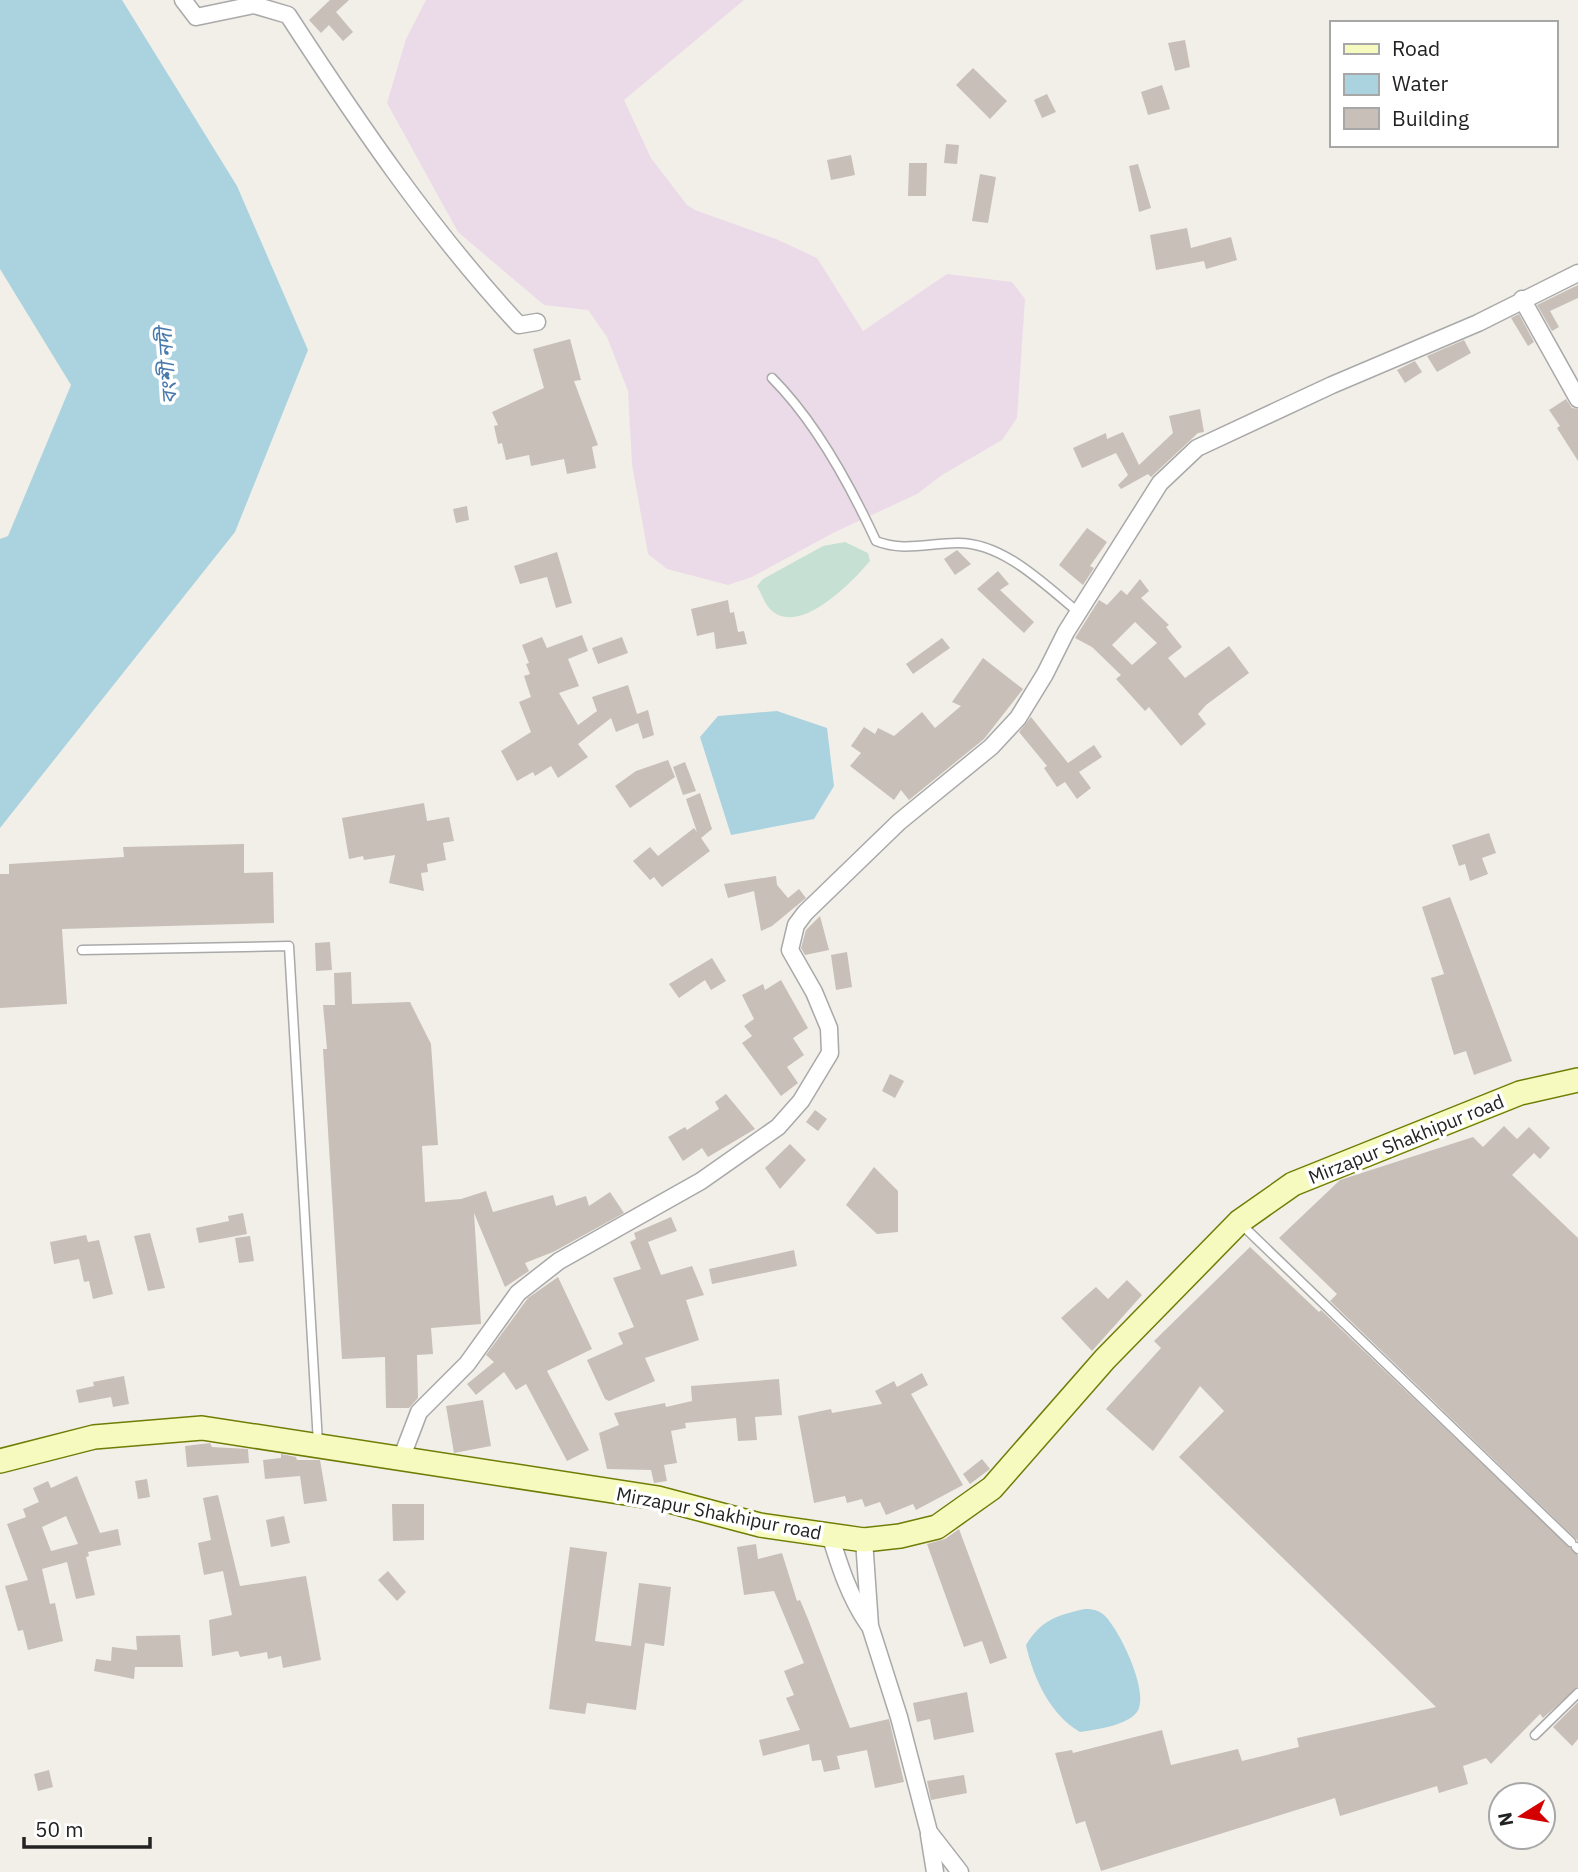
<svg xmlns="http://www.w3.org/2000/svg" width="1578" height="1872" viewBox="0 0 1578 1872" font-family="'IBM Plex Sans','Noto Sans Bengali',sans-serif">
	<style>
		.industrial { fill: #ebdbe8 }
		.wetland { fill: #c6e0d4 }
		.water { fill: #aad3df }
		.building { fill: #c7bfb8; fill-rule: evenodd }
		.lines { fill: none; stroke-linecap: round; stroke-linejoin: round }
		.service-casing { stroke: #a9a9a9; stroke-width: 11 }
		.minor-casing { stroke: #a9a9a9; stroke-width: 19 }
		.secondary-casing { stroke: #707d05; stroke-width: 26 }
		.service { stroke: #fff; stroke-width: 8 }
		.minor { stroke: #fff; stroke-width: 16 }
		.secondary { stroke: #f7fabf; stroke-width: 23 }
		.labels { text-anchor: middle; dominant-baseline: central; stroke-width: 7; stroke-linejoin: round; paint-order: stroke }
		.street-label { font-size: 19px; fill: #222; stroke: #fff }
		.water-label { font-size: 21px; font-style: italic; fill: #4a7aab; stroke: #fff }
	</style>
	<rect width="100%" height="100%" fill="#f2efe9"/>
	<!-- industrial -->
	<polygon class="industrial" points="426,0 744,0 624,100 651,158 687,205 695,210 776,239 817,258 863,331 947,274 1012,282 1025,299 1017,418 1002,440 942,475 917,494 833,533 752,577 728,585 667,569 648,554 632,464 628,391 607,337 588,310 544,305 458,232 387,103 406,39"/>
	<!-- wetland -->
	<path class="wetland" d="M845,542L868,553L870,561C853,581 800,637 771,610C765,604 761,593 757,586L763,579L823,546Z"/>
	<!-- water -->
	<g class="water">
		<polygon points="0,0 122,0 237,186 308,350 235,532 0,828 0,539 8,536 71,385 0,269"/>
		<polygon points="777,711 827,728 834,786 814,819 731,835 700,737 718,716"/>
		<path d="M1085,1609C1093,1609 1099,1610 1105,1616C1120,1631 1150,1693 1137,1712C1128,1725 1095,1730 1080,1732C1050,1715 1033,1677 1026,1645C1041,1620 1057,1615 1085,1609Z"/>
	</g>
	<!-- building -->
	<g class="building">
		<polygon points="330,0 349,0 336,12 353,32 343,41 329,25 321,33 309,20"/>
		<polygon points="1185,40 1190,67 1175,71 1168,43"/>
		<polygon points="973,68 1007,101 990,119 956,85"/>
		<polygon points="1162,85 1170,109 1148,115 1141,92"/>
		<polygon points="1047,94 1056,112 1042,118 1034,100"/>
		<polygon points="946,144 959,145 957,164 944,163"/>
		<polygon points="851,155 855,175 831,180 827,160"/>
		<polygon points="909,163 927,163 926,196 908,196"/>
		<polygon points="1138,164 1151,208 1139,212 1129,166"/>
		<polygon points="980,174 996,177 988,223 972,221"/>
		<polygon points="1187,228 1191,248 1231,237 1237,260 1206,269 1204,261 1156,270 1150,235"/>
		<polygon points="1578,285 1578,298 1550,311 1559,327 1552,331 1537,305"/>
		<polygon points="1519,314 1534,342 1528,346 1511,318"/>
		<polygon points="570,339 581,380 574,381 598,445 592,447 596,468 567,474 564,459 531,466 529,455 506,460 502,443 498,444 494,426 498,425 492,412 544,388 533,349"/>
		<polygon points="1464,340 1471,353 1437,372 1427,356"/>
		<polygon points="1415,361 1422,372 1405,383 1397,370"/>
		<polygon points="1566,399 1572,408 1578,409 1578,461 1557,428 1560,426 1549,410"/>
		<polygon points="1200,409 1204,432 1198,433 1151,477 1148,474 1121,489 1118,485 1128,475 1116,453 1082,468 1073,448 1106,433 1107,439 1123,432 1139,465 1173,433 1169,416"/>
		<polygon points="467,506 469,520 456,523 453,509"/>
		<polygon points="1087,528 1107,542 1090,566 1094,568 1083,585 1059,565"/>
		<polygon points="957,550 971,564 955,575 944,559"/>
		<polygon points="557,552 572,603 556,608 547,577 520,584 514,566"/>
		<polygon points="998,571 1009,584 1000,590 1034,622 1024,633 977,589"/>
		<path d="M1140,579L1149,591L1141,598L1169,625L1166,627L1182,647L1168,658L1185,678L1229,646L1249,673L1206,705L1198,714L1206,724L1181,746L1149,707L1145,711L1116,679L1121,675L1092,647L1075,638L1099,600L1107,605L1121,590L1127,595ZM1135,622L1157,643L1132,665L1112,645Z"/>
		<polygon points="728,600 730,613 734,612 738,632 744,631 747,644 716,649 714,632 697,636 691,609"/>
		<polygon points="582,635 588,651 568,659 579,686 559,693 578,725 597,711 592,697 628,685 637,714 648,710 654,735 643,739 638,723 616,732 611,718 578,744 588,757 558,778 551,766 535,776 533,772 517,781 501,751 531,732 519,702 531,697 524,676 530,674 526,664 529,663 522,645 542,637 547,648"/>
		<polygon points="622,637 628,653 598,664 592,648"/>
		<polygon points="942,638 950,648 913,674 906,664"/>
		<polygon points="983,658 1023,689 984,739 909,800 901,790 894,800 850,766 861,753 851,746 864,727 875,734 878,728 894,736 922,712 935,728 961,706 952,702"/>
		<polygon points="1031,717 1068,763 1094,745 1102,757 1079,772 1091,788 1077,799 1065,782 1057,787 1044,768 1047,766 1019,732"/>
		<polygon points="668,760 675,777 630,808 615,786 636,771"/>
		<polygon points="685,762 696,791 683,795 673,767"/>
		<polygon points="700,793 712,829 701,838 710,851 662,887 654,877 650,880 633,861 650,847 658,856 694,828 697,832 686,799"/>
		<polygon points="424,803 427,821 449,817 454,841 443,843 446,860 427,864 428,872 421,873 424,891 389,883 395,855 364,860 363,856 349,859 342,818"/>
		<polygon points="1489,833 1496,853 1482,858 1488,874 1470,881 1465,864 1459,866 1452,845"/>
		<polygon points="244,844 244,873 273,872 274,923 62,929 67,1004 0,1008 0,874 9,874 9,864 124,857 123,847"/>
		<polygon points="776,876 777,885 788,898 799,889 806,898 772,926 761,931 754,891 728,898 724,884"/>
		<polygon points="1450,897 1512,1061 1474,1075 1466,1051 1454,1055 1431,978 1444,974 1422,907"/>
		<polygon points="820,916 829,950 805,955 801,948 806,930"/>
		<polygon points="330,942 332,970 316,971 315,943"/>
		<polygon points="847,952 852,987 836,990 831,955"/>
		<polygon points="712,958 726,981 711,990 705,980 679,998 669,984"/>
		<polygon points="351,972 352,1004 410,1002 431,1044 438,1145 422,1146 425,1202 461,1199 486,1191 493,1212 553,1195 556,1206 586,1196 589,1206 610,1192 624,1213 553,1252 525,1263 529,1271 505,1287 474,1213 481,1324 431,1328 433,1354 417,1355 418,1398 409,1408 386,1408 385,1357 342,1359 323,1049 327,1049 323,1005 335,1005 334,973"/>
		<polygon points="781,980 808,1028 793,1038 804,1055 787,1067 798,1083 781,1096 742,1043 752,1036 744,1026 754,1019 742,995 763,984 765,990"/>
		<polygon points="890,1074 904,1081 895,1098 882,1091"/>
		<polygon points="726,1094 755,1129 708,1157 702,1148 683,1161 668,1137 685,1127 687,1130 719,1109 715,1102"/>
		<polygon points="815,1110 827,1119 818,1131 806,1122"/>
		<polygon points="1504,1126 1517,1139 1529,1127 1550,1148 1540,1159 1534,1153 1512,1175 1578,1238 1578,1541 1330,1301 1337,1294 1279,1238 1340,1180 1473,1137 1483,1147"/>
		<polygon points="790,1144 806,1160 780,1189 765,1168"/>
		<polygon points="874,1167 898,1191 898,1232 877,1234 846,1205"/>
		<polygon points="243,1213 247,1234 199,1243 196,1228 229,1221 228,1216"/>
		<polygon points="671,1217 677,1231 648,1242 661,1275 692,1266 704,1295 686,1300 699,1340 645,1358 655,1381 609,1401 605,1399 587,1360 623,1344 618,1333 634,1327 613,1278 641,1269 630,1242 636,1239 634,1233"/>
		<polygon points="150,1233 165,1288 148,1291 134,1236"/>
		<polygon points="86,1235 88,1242 99,1240 113,1294 93,1299 89,1281 84,1282 79,1259 54,1264 50,1242"/>
		<polygon points="250,1236 254,1261 239,1263 235,1238"/>
		<polygon points="1250,1247 1319,1312 1321,1310 1578,1555 1578,1687 1543,1718 1540,1714 1491,1764 1486,1758 1463,1766 1468,1784 1439,1793 1437,1786 1340,1816 1335,1798 1101,1871 1085,1821 1076,1824 1055,1753 1072,1750 1073,1753 1162,1730 1171,1765 1238,1749 1242,1761 1299,1747 1297,1738 1436,1707 1179,1457 1224,1411 1200,1386 1153,1451 1106,1409 1161,1348 1154,1341"/>
		<polygon points="794,1250 797,1266 712,1284 709,1269"/>
		<polygon points="558,1277 592,1349 547,1371 589,1450 567,1461 526,1384 516,1390 504,1372 476,1395 467,1384 494,1362 486,1355 528,1298"/>
		<polygon points="1127,1280 1142,1295 1092,1351 1061,1318 1096,1287 1108,1299"/>
		<polygon points="922,1373 928,1385 911,1394 963,1485 916,1510 913,1504 886,1515 880,1502 865,1507 862,1499 847,1503 845,1496 814,1503 798,1416 831,1409 832,1413 882,1404 875,1391 894,1381 897,1387"/>
		<polygon points="124,1376 129,1404 113,1407 111,1397 79,1403 76,1390 94,1386 93,1382"/>
		<polygon points="779,1379 782,1415 755,1417 757,1440 738,1441 736,1418 685,1423 686,1428 671,1431 677,1463 664,1465 667,1481 654,1483 651,1470 607,1469 599,1433 619,1425 614,1413 665,1403 666,1407 692,1401 691,1386"/>
		<polygon points="483,1400 491,1446 454,1453 446,1406"/>
		<polygon points="210,1443 212,1447 248,1449 249,1463 187,1467 185,1446"/>
		<polygon points="281,1454 296,1457 297,1460 320,1460 327,1501 304,1504 300,1476 265,1479 263,1460 281,1458"/>
		<polygon points="982,1459 990,1469 970,1484 963,1474"/>
		<path d="M77,1476L100,1533L118,1529L121,1545L88,1552L89,1556L86,1557L95,1595L76,1599L67,1562L42,1569L50,1604L55,1603L63,1641L28,1650L23,1630L18,1631L5,1586L28,1580L7,1524L26,1517L23,1509L39,1502L33,1488L48,1481L51,1488ZM66,1516L78,1544L51,1551L42,1527Z"/>
		<polygon points="147,1479 150,1497 138,1499 135,1481"/>
		<polygon points="218,1495 240,1586 306,1576 321,1660 283,1668 281,1656 268,1659 267,1652 240,1657 238,1651 212,1656 209,1620 232,1615 223,1571 204,1575 198,1543 211,1540 203,1498"/>
		<polygon points="392,1504 424,1504 424,1540 393,1541"/>
		<polygon points="284,1516 290,1543 271,1547 266,1520"/>
		<polygon points="959,1529 1007,1658 990,1664 982,1641 964,1647 927,1544 945,1539"/>
		<polygon points="756,1544 758,1559 782,1553 797,1601 800,1600 808,1619 850,1728 889,1719 904,1782 875,1788 867,1750 837,1756 840,1769 824,1772 821,1760 812,1761 809,1744 763,1756 759,1740 800,1730 786,1698 794,1695 784,1671 804,1663 774,1591 744,1595 737,1547"/>
		<polygon points="570,1547 607,1552 595,1641 631,1646 639,1583 671,1587 664,1646 645,1643 636,1710 587,1703 585,1714 549,1709"/>
		<polygon points="388,1571 406,1592 397,1601 378,1580"/>
		<polygon points="180,1635 183,1667 135,1667 134,1679 94,1671 96,1659 111,1661 112,1647 137,1650 136,1636"/>
		<polygon points="967,1692 974,1732 934,1740 930,1719 917,1722 913,1703"/>
		<polygon points="1578,1702 1578,1739 1572,1746 1553,1727"/>
		<polygon points="49,1770 53,1787 38,1791 34,1774"/>
		<polygon points="964,1775 967,1793 931,1800 927,1781"/>
	</g>
	<g class="lines">
		<defs>
			<g id="service">
				<path d="M772,378C814,420 851,487 876,541C903,552 929,543 957,543C1003,542 1045,585 1078,612"/>
				<polyline points="82,950 289,946 318,1443"/>
				<polyline points="1241,1224 1571,1542"/>
				<polyline points="1576,1547 1578,1549"/>
				<polyline points="1535,1735 1578,1693"/>
			</g>
			<g id="minor">
				<path d="M183,0L196,17L254,5L288,15C359,124 431,230 519,325L537,322"/>
				<polyline points="1522,299 1578,399"/>
				<polyline points="401,1459 419,1412 467,1364 518,1293 559,1261 701,1181 778,1127 801,1101 830,1053 829,1028 814,992 790,950 796,925 805,913 899,822 991,747 1018,718 1045,674 1066,632 1160,483 1197,448 1332,385 1478,323 1578,273"/>
				<path d="M830,1535C840,1567 849,1596 868,1624"/>
				<polyline points="864,1540 870,1626 899,1717 929,1832 960,1872"/>
				<polyline points="929,1835 935,1872"/>
			</g>
			<polyline id="secondary" points="0,1461 94,1437 202,1428 658,1498 760,1525 864,1540 900,1536 937,1527 992,1488 1105,1359 1239,1222 1293,1184 1520,1093 1578,1080"/>
		</defs>
		<!-- service casing -->
		<use href="#service" class="service-casing"/>
		<!-- minor casing -->
		<use href="#minor" class="minor-casing"/>
		<!-- secondary casing -->
		<use href="#secondary" class="secondary-casing"/>
		<!-- service -->
		<use href="#service" class="service"/>
		<!-- minor -->
		<use href="#minor" class="minor"/>
		<!-- secondary -->
		<use href="#secondary" class="secondary"/>
	</g>
	<g class="labels">
		<!-- street labels -->
		<g class="street-label">
			<text transform="translate(1406 1139) rotate(-22)">Mirzapur Shakhipur road</text>
			<text transform="translate(719 1513) rotate(11)">Mirzapur Shakhipur road</text>
		</g>
		<!-- water labels -->
		<g class="water-label">
			<text transform="translate(166 366) rotate(-94)">বংশী নদী</text>
		</g>
	</g>
	<!-- legend -->
	<rect x="1330" y="21" width="228" height="126" fill="#ffffff" stroke="#a7a7a7" stroke-width="2"/>
	<rect x="1344" y="44" width="35" height="10" fill="#f7fabf" stroke="#a7a7a7" stroke-width="2"/>
	<text x="1392" y="56" font-size="21" fill="#222222">Road</text>
	<rect x="1344" y="74" width="35" height="21" fill="#aad3df" stroke="#a7a7a7" stroke-width="2"/>
	<text x="1392" y="91" font-size="21" fill="#222222">Water</text>
	<rect x="1344" y="108" width="35" height="21" fill="#c7bfb8" stroke="#a7a7a7" stroke-width="2"/>
	<text x="1392" y="126" font-size="21" fill="#222222">Building</text>
	<!-- north arrow -->
	<g transform="translate(1522 1816) rotate(259)"><circle r="33" fill="#ffffff" stroke="#a7a7a7" stroke-width="2"/>
	<path d="M0-5L12 26L0 18L-12 26Z" fill="#d40000"/>
	<text y="-10" font-size="19" font-weight="bold" text-anchor="middle" fill="#222222">N</text>
	</g>
	<!-- scale -->
	<path d="M24 1837v10h126v-10" fill="none" stroke="#222222" stroke-width="3.5"/>
	<text x="35" y="1837" font-size="21" fill="#222222" stroke="#ffffff" stroke-width="5" paint-order="stroke">50 m</text>
</svg>
